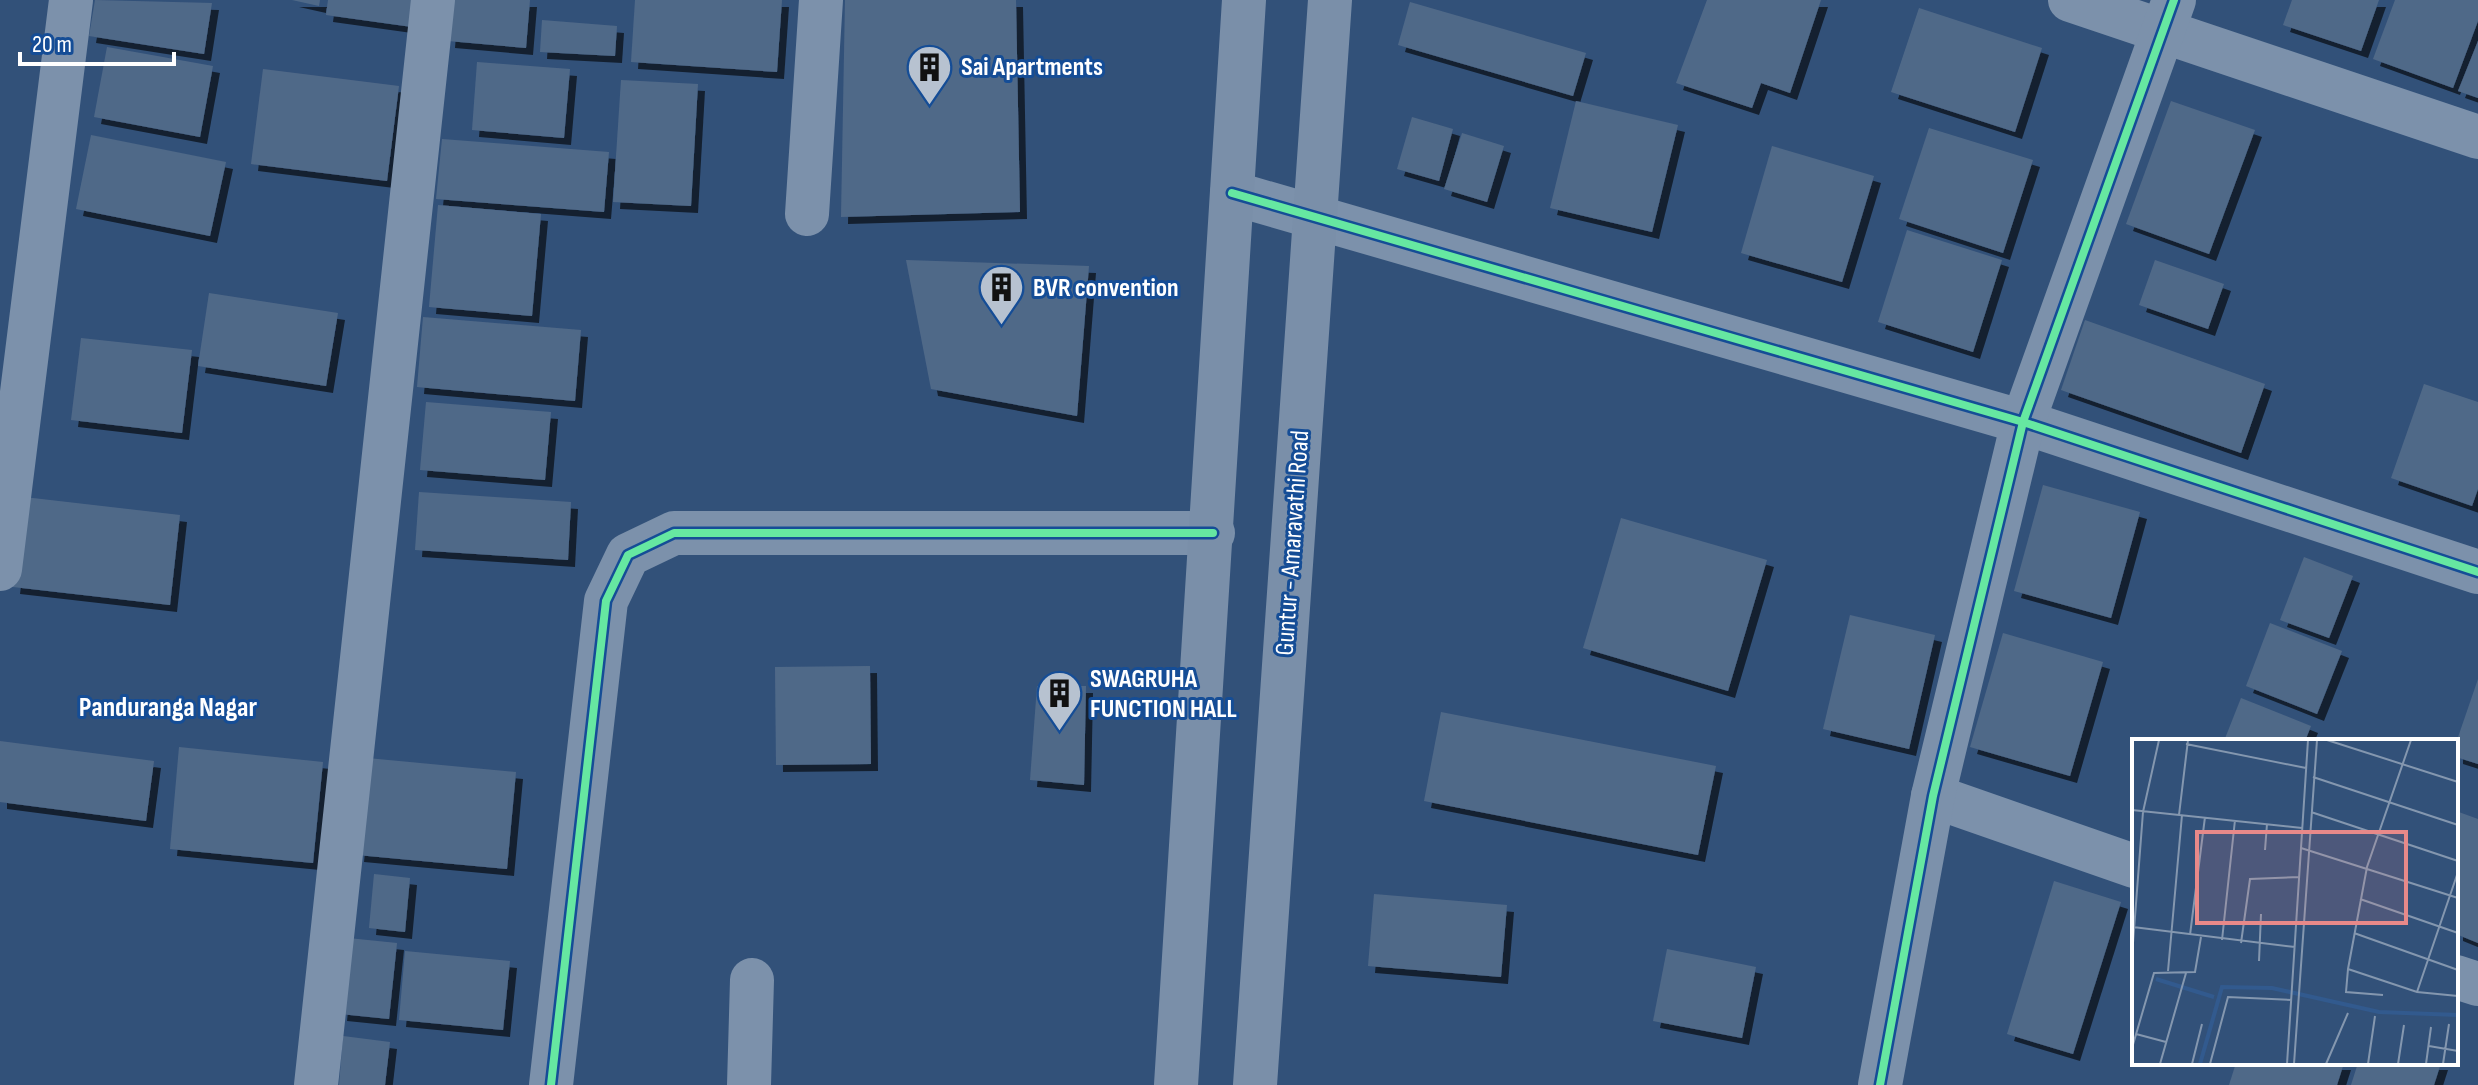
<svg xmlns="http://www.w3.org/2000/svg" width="2478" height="1085" viewBox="0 0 2478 1085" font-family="'Sofia Sans Condensed',sans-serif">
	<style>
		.building { fill: #506988; filter: url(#shadow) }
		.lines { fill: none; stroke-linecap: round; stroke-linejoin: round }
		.minor { stroke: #7c91ab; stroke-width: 44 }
		.major { stroke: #7a8fa9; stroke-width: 44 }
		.cycleway-casing { stroke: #154d96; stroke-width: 13 }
		.cycleway { stroke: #66e7a1; stroke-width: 8 }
		.labels { text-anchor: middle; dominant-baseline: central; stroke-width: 6; stroke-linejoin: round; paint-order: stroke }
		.poi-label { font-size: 26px; font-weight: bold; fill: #fff; stroke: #154d96; text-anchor: start }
		.street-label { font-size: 26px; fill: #fff; stroke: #154d96 }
		.neighbourhood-label { font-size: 28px; font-weight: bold; fill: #fff; stroke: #154d96 }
		.inset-river { fill: none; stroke: #325a8e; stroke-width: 4 }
		.inset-road { fill: none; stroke: #8497af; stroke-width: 2 }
		.view { fill: #e88989; fill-opacity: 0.15; stroke: #e88989; stroke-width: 4 }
		.inset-edge { fill: none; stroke: #fff; stroke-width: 4 }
	</style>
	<defs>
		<filter id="shadow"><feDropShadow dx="7" dy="7" stdDeviation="0" flood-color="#0009"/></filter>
	</defs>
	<rect width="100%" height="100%" fill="#325179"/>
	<!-- building -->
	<g class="building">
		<polygon points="95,0 212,3 204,54 89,36"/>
		<polygon points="292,0 320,0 319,6"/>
		<polygon points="328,0 416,0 412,27 326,15"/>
		<polygon points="451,0 530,0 526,48 448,41"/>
		<polygon points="635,0 782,0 777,72 631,62"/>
		<polygon points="845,0 1016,0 1020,212 841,217"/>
		<polygon points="1707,0 1821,0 1790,93 1761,83 1752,108 1676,83"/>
		<polygon points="2292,0 2379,0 2361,51 2283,25"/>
		<polygon points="2395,0 2478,0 2478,21 2453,88 2373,59"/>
		<polygon points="1410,2 1586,53 1573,96 1398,45"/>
		<polygon points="1919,8 2042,48 2015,132 1891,92"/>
		<polygon points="542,20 617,26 615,56 540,52"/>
		<polygon points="2478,41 2478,98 2458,91"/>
		<polygon points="107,47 213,66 200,137 94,117"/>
		<polygon points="477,62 570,69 564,138 472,130"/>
		<polygon points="263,69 399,86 387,181 251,164"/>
		<polygon points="621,80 698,84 691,206 613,202"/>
		<polygon points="1576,101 1678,125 1652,232 1550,208"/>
		<polygon points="2171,101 2255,130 2209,254 2126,224"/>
		<polygon points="1412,117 1453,129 1439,181 1397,169"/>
		<polygon points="1929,128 2033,160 2003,253 1899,219"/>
		<polygon points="1462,133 1504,146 1487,202 1444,189"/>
		<polygon points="91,135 226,162 210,236 76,209"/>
		<polygon points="442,139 609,152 604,212 436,199"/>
		<polygon points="1772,146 1874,176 1842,282 1741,253"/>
		<polygon points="438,205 541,214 532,316 429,307"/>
		<polygon points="1907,230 2002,260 1973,352 1878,322"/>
		<polygon points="906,260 1089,266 1077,416 931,389"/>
		<polygon points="2155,260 2224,284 2208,329 2139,305"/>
		<polygon points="209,293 338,313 326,386 198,366"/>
		<polygon points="423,317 581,330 575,401 417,387"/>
		<polygon points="2085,320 2265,384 2241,453 2061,390"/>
		<polygon points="81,338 192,350 182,433 71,420"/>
		<polygon points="2424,384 2478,402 2478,489 2472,506 2391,478"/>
		<polygon points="426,402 551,412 545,480 420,470"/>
		<polygon points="2043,485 2140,512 2111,618 2014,591"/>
		<polygon points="419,492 571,502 568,560 415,550"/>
		<polygon points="24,497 180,515 170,605 13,587"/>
		<polygon points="1621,518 1767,560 1728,691 1583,648"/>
		<polygon points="2304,557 2353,576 2329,638 2280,620"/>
		<polygon points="1850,615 1935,635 1909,749 1823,729"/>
		<polygon points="2270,623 2342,651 2317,714 2246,686"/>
		<polygon points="2003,633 2103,662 2070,776 1970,747"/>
		<polygon points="870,666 871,764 776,765 775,667"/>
		<polygon points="2478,679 2478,764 2456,757 2456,743"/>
		<polygon points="1037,686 1086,686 1084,785 1030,780"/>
		<polygon points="2241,698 2311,726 2305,741 2224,741"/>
		<polygon points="1441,712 1716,766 1698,855 1424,801"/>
		<polygon points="0,741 154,761 146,821 0,802"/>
		<polygon points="179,747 323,762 313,863 170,849"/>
		<polygon points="367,758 516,772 507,869 357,855"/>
		<polygon points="2456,811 2478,819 2478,943 2456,934"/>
		<polygon points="374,874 410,878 405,932 369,928"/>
		<polygon points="2054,881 2121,902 2073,1054 2007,1034"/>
		<polygon points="1374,894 1507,905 1501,977 1368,966"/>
		<polygon points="348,938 397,943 389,1019 340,1014"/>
		<polygon points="1667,949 1756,967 1742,1038 1653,1021"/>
		<polygon points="405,951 510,961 503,1030 399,1020"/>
		<polygon points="343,1036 390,1042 385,1085 339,1085"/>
		<polygon points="2236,1063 2344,1063 2337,1085 2229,1085"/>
		<polygon points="2358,1063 2441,1063 2434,1085 2351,1085"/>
	</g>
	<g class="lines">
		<!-- minor -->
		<g class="minor">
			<polyline points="2070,0 2478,137"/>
			<polyline points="1232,193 2023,422 2478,572"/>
			<polyline points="807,214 821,0"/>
			<polyline points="0,569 71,0"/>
			<polyline points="1933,796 2134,866"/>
			<polyline points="2456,977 2478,984"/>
			<polyline points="316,1085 433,0"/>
			<polyline points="551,1085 606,601 628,555 674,533 1213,533"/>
			<polyline points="749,1085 752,980"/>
			<polyline points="1880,1085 1933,796 2023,422 2174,0"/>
		</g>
		<!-- major -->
		<g class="major">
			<polyline points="1176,1085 1244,0"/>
			<polyline points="1255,1085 1330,0"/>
		</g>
		<defs>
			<g id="cycleway">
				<polyline points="1232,193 2023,422 2478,572"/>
				<polyline points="551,1085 606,601 628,555 674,533 1213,533"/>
				<polyline points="1880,1085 1933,796 2023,422 2174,0"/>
			</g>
		</defs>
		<!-- cycleway casing -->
		<use href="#cycleway" class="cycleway-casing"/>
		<!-- cycleway -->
		<use href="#cycleway" class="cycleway"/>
	</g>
	<!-- icons -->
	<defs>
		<symbol id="building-pin" viewBox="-11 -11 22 30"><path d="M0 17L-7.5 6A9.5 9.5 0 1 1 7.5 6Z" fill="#b7c2d0" stroke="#154d96"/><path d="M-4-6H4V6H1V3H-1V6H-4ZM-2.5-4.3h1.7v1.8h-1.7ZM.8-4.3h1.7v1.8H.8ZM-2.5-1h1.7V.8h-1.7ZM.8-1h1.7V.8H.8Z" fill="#111"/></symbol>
	</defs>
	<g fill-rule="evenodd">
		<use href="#building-pin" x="904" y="42" width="51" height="69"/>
		<use href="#building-pin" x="976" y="262" width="51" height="69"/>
		<use href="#building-pin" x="1034" y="668" width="51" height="69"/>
	</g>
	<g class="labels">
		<!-- poi labels -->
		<g class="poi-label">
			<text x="961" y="67">Sai Apartments</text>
			<text x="1033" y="288">BVR convention</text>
			<text x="1090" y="679">SWAGRUHA<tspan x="1090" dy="30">FUNCTION HALL</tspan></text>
		</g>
		<!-- street labels -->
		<g class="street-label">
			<text transform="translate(1293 543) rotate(-86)">Guntur - Amaravathi Road</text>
		</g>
		<!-- neighbourhood labels -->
		<g class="neighbourhood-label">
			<text x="168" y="707">Panduranga Nagar</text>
		</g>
	</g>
	<!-- overview -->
	<g transform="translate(2132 739)">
		<rect width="326" height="326" fill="#325179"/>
		<path class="inset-river" d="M24,240L82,258M68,325L90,248L140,249L247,273L326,276"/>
		<path class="inset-road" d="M195,1L326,43M54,5L174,29M181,38L326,86M0,71L170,89M179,73L326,122M47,76L56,1M169,109L326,159M133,111L135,85M228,160L326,194M1,188L163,208M222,194L326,231M58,196L73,78M90,201L103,81M109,204L118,140L167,138M0,217L11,73L27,1M127,222L129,175M216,230L285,253L326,257M36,232L50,76M285,253L326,133M251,256L214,253L216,230L235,128L279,1M4,295L34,303M297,307L326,312M0,309L22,234L63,233L69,198M28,325L54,234M60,325L70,285M78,325L96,258L160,261M155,325L176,1M162,325L185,1M194,325L216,274M236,325L243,277M266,325L272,286M294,325L299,288M311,325L317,285"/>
		<path class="view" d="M65,93H274V184H65Z"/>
		<rect width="326" height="326" class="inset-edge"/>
	</g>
	<!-- scale -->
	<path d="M20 52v12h154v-12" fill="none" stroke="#ffffff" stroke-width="4"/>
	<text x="32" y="52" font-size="24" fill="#ffffff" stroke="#154d96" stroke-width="6" paint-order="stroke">20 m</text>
</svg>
